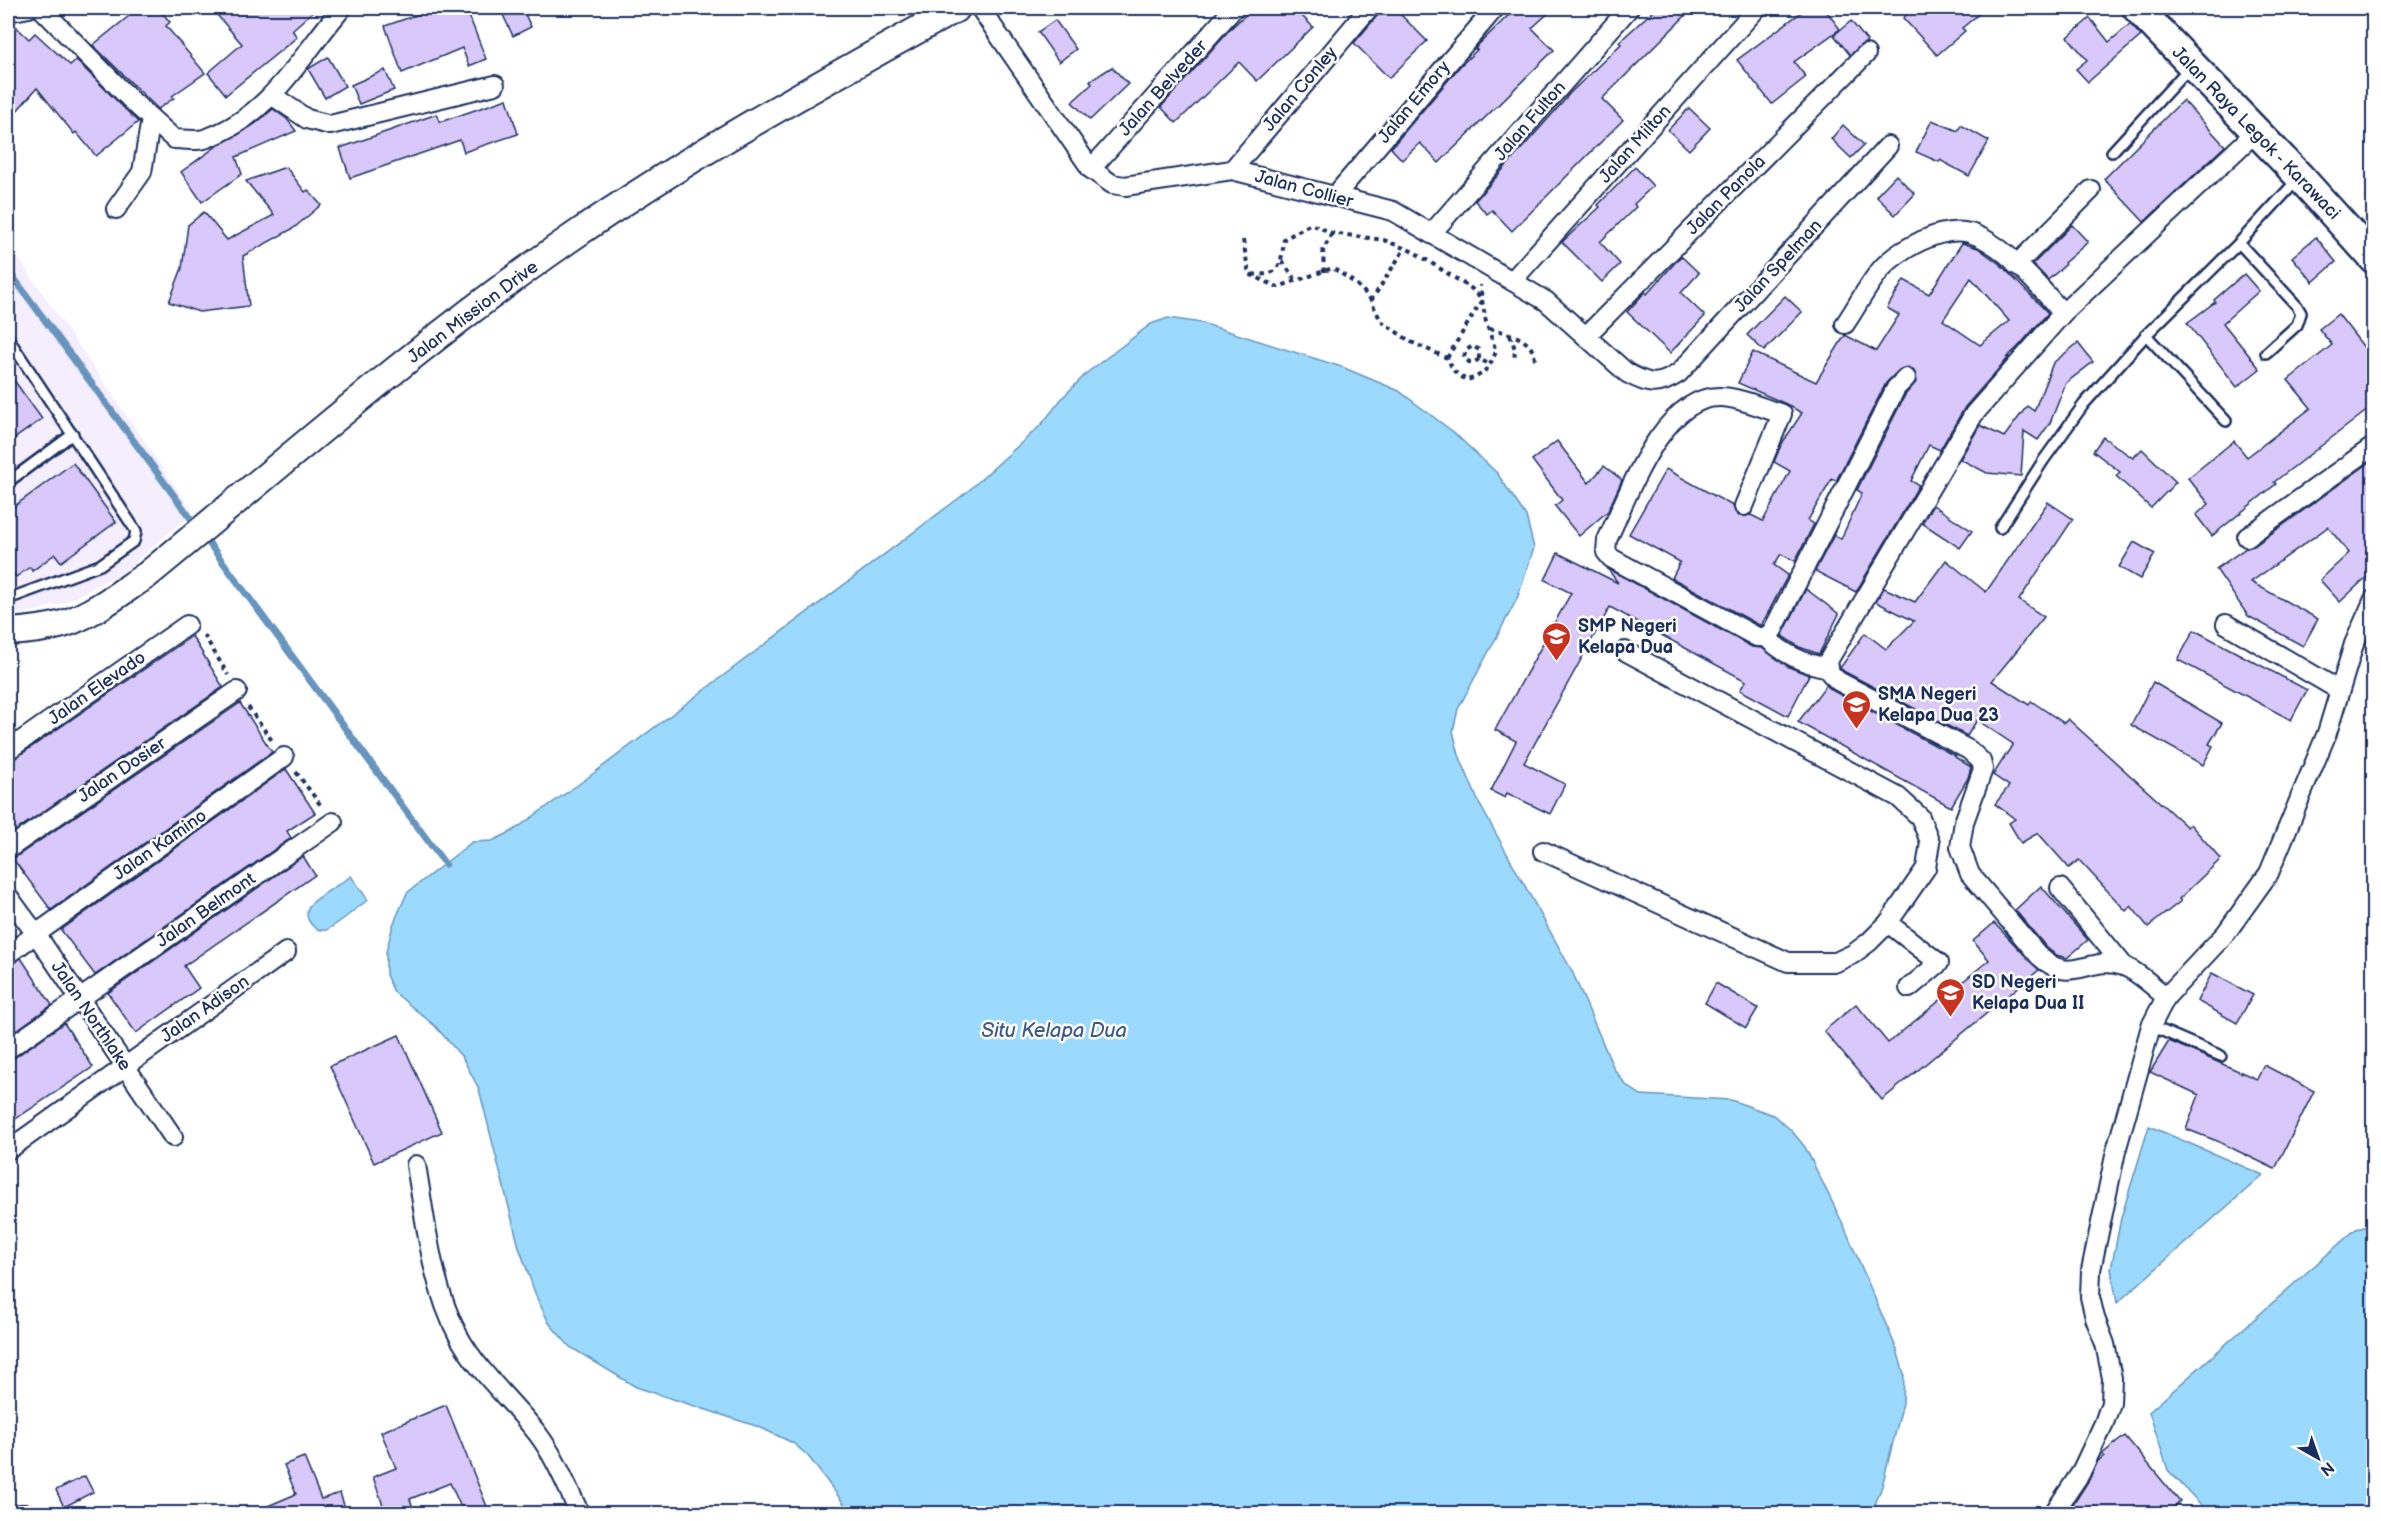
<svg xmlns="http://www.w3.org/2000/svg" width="2381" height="1521" viewBox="0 0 2381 1521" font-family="'Balsamiq Sans',sans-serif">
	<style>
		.built { fill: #f4eefe }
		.water { fill: #9bd9fd; stroke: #6895bd; stroke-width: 1.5 }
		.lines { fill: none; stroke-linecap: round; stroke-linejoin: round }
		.stream { stroke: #6895bd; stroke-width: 7 }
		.building { fill: #d9c8fa; stroke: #1b2f5e; stroke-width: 1.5; fill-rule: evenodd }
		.lane-casing { stroke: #1b2f5e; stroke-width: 14 }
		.street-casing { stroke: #1b2f5e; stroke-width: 22 }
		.secondary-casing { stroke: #1b2f5e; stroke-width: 30 }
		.primary-casing { stroke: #1b2f5e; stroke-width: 33 }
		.path { stroke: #1b2f5e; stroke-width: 4; stroke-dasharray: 4.5 4.5; stroke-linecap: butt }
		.lane { stroke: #fff; stroke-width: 9 }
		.street { stroke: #fff; stroke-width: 18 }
		.secondary { stroke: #fff; stroke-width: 26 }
		.primary { stroke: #fff; stroke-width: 28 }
		.labels { text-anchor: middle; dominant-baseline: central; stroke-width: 5; stroke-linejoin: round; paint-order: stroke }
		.street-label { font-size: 18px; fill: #1b2f5e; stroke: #fff }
		.poi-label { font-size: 18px; font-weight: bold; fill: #1b2f5e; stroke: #fff; text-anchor: start }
		.water-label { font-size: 20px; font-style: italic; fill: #3b5a86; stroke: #fff }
	</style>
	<rect width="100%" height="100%" fill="#fff"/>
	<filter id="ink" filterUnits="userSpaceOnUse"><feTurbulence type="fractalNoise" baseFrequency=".0167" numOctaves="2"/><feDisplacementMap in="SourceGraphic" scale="12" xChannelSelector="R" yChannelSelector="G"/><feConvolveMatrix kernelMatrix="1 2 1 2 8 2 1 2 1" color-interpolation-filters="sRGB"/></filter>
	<g filter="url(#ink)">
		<!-- built -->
		<polygon class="built" points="8,243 193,512 126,570 64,603 8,618"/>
		<!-- water -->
		<g class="water">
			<polygon points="1168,318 1202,323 1342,367 1399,391 1452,431 1497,473 1526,516 1534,548 1517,599 1458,709 1453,731 1459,755 1479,803 1572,971 1614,1069 1626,1085 1641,1095 1731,1100 1773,1115 1791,1130 1805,1147 1844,1226 1897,1350 1904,1374 1903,1403 1882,1486 1872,1513 851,1513 808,1456 793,1443 759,1427 636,1387 570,1347 549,1323 536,1296 519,1247 479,1089 462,1057 435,1026 394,992 386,975 386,952 393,925 407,893 472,842 492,841 511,832 586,779 967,492 1041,425 1063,397 1088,372 1151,324"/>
			<path d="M351,876L368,900C359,906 335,927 326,930C314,933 302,917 309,906C314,899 343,882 351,876Z"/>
			<polygon points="2149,1126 2263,1175 2117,1303 2111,1269 2121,1218"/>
			<polygon points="2373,1225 2373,1513 2215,1514 2205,1509 2168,1470 2149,1412 2356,1229"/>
		</g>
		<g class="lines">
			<!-- stream -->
			<polyline class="stream" points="8,270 445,864"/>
		</g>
		<!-- building -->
		<g class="building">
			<polygon points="139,8 158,8 170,22 166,26 205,73 172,96 174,98 158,109 93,45"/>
			<polygon points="211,8 317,8 292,30 297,37 226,95 208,73 242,44"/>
			<polygon points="420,8 466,8 486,59 469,66 462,48 402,73 385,26 422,13"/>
			<polygon points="519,8 522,8 531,27 513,36 503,15"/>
			<polygon points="1253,8 1294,8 1313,27 1257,81 1239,62 1176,123 1161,107 1230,29"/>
			<polygon points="1380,8 1394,8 1427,41 1389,78 1354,43 1378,15"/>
			<polygon points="1516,8 1554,8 1532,28 1554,50 1439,163 1420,143 1402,160 1391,148 1461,65 1477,50 1475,49 1478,45"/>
			<polygon points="1656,8 1693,8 1602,99 1623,120 1512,231 1492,210 1487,214 1475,201 1563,102 1569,94 1621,44 1619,42"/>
			<polygon points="1807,8 1824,8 1840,29 1794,62 1806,77 1772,104 1737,60"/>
			<polygon points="1914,8 1986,8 1962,28 1965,31 1937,55 1903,18"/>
			<polygon points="2090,18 2109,42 2130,24 2141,36 2088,82 2076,69 2087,60 2068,37"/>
			<polygon points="1055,20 1076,49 1059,62 1038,32"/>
			<polygon points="1851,21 1867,41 1850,55 1834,35"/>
			<polygon points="8,23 12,23 29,39 35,33 70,65 76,60 138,122 96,156 76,132 74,134 37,88 8,121"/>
			<polygon points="328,57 345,86 325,98 308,69"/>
			<polygon points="1112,67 1128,84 1090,120 1072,102 1092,84 1090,81"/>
			<polygon points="385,70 394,90 359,104 351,85"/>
			<polygon points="507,99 518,134 464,152 460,140 350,178 340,148 437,114 440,122"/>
			<polygon points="2183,100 2225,146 2144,222 2104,179"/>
			<polygon points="1689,108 1710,128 1689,150 1668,130"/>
			<polygon points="273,109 287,119 296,131 236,157 242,174 202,202 181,172 217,146 255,124"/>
			<polygon points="1932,120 1958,131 1961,125 1989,141 1969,176 1940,160 1939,162 1916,152"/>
			<polygon points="1843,125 1864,145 1851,158 1831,139"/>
			<polygon points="286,167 305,192 308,190 321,205 294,228 243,256 249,306 199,312 169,302 182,268 188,225 204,212 227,240 274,215 246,181"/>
			<polygon points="1635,167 1653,186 1634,204 1636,207 1600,242 1620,264 1602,282 1562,242 1600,207 1598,205"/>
			<polygon points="1896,175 1915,194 1895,215 1876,196"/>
			<polygon points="2072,225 2088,242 2064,263 2065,265 2048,280 2033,264"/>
			<polygon points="2316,237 2336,262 2313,282 2292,257"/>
			<path d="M1962,243L1978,248L2001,265L2048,313L2018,347L2007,357H2009L1965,407L1940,450L1929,445L1911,481L1919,485L1856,592L1815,571L1834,535L1841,539L1862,493L1857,490L1905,395L1917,381L1914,371L1908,367L1899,370L1886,383L1836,481L1832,479L1808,520L1814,524L1795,561L1781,554L1774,565L1788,575L1761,626L1672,578L1680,562L1629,534L1666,469L1733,506L1735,512L1739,516L1751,515L1763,521L1790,471L1774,462L1781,445L1802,413L1786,404L1738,383L1753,352L1816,382L1845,335L1876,351L1899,315L1887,308L1904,280L1929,294ZM1971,278L2009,321L1980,345L1943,320Z"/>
			<polygon points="1681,256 1699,273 1681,293 1705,316 1670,353 1627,312 1645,292 1647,294"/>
			<polygon points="2244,274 2259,291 2223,323 2260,369 2237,387 2187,323 2215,302 2214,300"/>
			<polygon points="1785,296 1802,312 1764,351 1747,335"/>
			<polygon points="2338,314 2373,359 2373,406 2274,482 2276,484 2212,536 2196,515 2209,504 2188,478 2234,441 2247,457 2311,408 2288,380 2332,345 2319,329"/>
			<polygon points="2078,343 2093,362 2066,383 2050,423 2038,440 2024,431 2021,476 1987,473 1960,459 1980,425 2004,437 2027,406 2034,411 2053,363"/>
			<polygon points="8,372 42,419 8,443"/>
			<polygon points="2103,437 2133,458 2142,449 2176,482 2151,508 2116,476 2120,472 2093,451"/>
			<polygon points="1557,441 1589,483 1604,466 1622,480 1608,511 1579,536 1555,506 1562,500 1532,460"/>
			<polygon points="2373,460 2373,571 2340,602 2320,580 2349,553 2328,527 2251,582 2318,619 2303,646 2248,616 2216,569 2246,548 2254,546"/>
			<polygon points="73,463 116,522 61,562 55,554 32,571 30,567 16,577 8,565 8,511"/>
			<polygon points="2048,502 2073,519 2019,600 2044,617 1992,681 2029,705 2031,701 2064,723 2068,719 2187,827 2190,824 2221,859 2179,899 2181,901 2148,927 2131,906 2126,911 2079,860 2069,868 2038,833 2021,843 2009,823 2015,819 1995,804 2009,786 1993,775 2013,744 1977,720 1967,736 1845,672 1840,668 1865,633 1886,649 1914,621 1876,602 1884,588 1915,602 1946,560 1986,592"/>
			<polygon points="1933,505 1972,531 1960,548 1922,523"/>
			<polygon points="2134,542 2155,554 2140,579 2119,567"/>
			<polygon points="1558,553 1618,583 1607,568 1752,647 1762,648 1789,667 1809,675 1788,716 1740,690 1746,681 1610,607 1524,763 1565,784 1550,814 1507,793 1505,798 1491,791 1516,741 1495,730 1571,593 1545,580"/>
			<polygon points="1806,589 1839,614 1819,654 1799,647 1782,636"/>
			<polygon points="2194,630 2307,690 2291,720 2178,660"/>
			<polygon points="192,636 223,687 8,836 8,761 14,759"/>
			<polygon points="2153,682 2222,723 2209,744 2213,746 2203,765 2131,725"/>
			<polygon points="1826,685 1833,691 1955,756 1955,757 1971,767 1968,778 1951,807 1798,722"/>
			<polygon points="240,703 272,752 51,910 13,859"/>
			<polygon points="286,769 315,813 287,831 291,838 95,975 61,930"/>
			<polygon points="303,856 315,875 184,966 199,988 136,1033 108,993"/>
			<polygon points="2041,886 2088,940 2067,958 2056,955 2047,948 2015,910"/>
			<polygon points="1994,923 2039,970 1882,1100 1824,1031 1856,1004 1888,1043 1989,960 1973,941"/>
			<polygon points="21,958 52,1005 8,1036 8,965"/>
			<polygon points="2212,973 2253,995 2237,1023 2197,1001"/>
			<polygon points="1716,983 1758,1008 1746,1028 1705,1003"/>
			<polygon points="64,1023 93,1067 8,1124 8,1060 14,1058"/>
			<polygon points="399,1035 442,1132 374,1163 330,1066"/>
			<polygon points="2169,1041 2257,1079 2264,1065 2314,1091 2275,1169 2217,1141 2186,1129 2199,1095 2150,1072"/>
			<polygon points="446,1405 490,1514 464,1514 450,1483 410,1499 415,1514 386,1514 373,1477 396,1468 381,1432"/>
			<polygon points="2125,1436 2180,1502 2167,1514 2067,1514 2089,1480 2098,1461 2104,1456 2102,1454"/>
			<polygon points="304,1457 321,1499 340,1493 347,1514 249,1514 296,1494 284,1465"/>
			<polygon points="85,1476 93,1492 64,1507 56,1490"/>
		</g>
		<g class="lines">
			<defs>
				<g id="lane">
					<polyline points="2112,152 2190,67"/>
					<polyline points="2239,243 2297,306 2301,313 2297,325 2266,353"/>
					<polyline points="2146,335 2226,421"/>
					<polyline points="8,338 136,531 134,541 100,565 16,596 8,597"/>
					<polyline points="8,482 73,434"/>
					<polyline points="2000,528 2043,461 2084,404 2146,335 2239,243 2299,178"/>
					<polyline points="2151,1026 2221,1056"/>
				</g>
				<g id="street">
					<path d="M41,8L132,101L174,139C184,139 198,142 207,138C270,116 301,56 342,8"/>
					<path d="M980,8L1091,169L1112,184L1125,186L1232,170L1393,211L1546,301L1627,373C1649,385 1658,387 1679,373L1888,146"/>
					<polyline points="8,12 29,8"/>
					<polyline points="273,96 307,119 330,125 495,85"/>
					<polyline points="1091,169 1234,8"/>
					<polyline points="1232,170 1369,8"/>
					<polyline points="1334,197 1495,8"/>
					<polyline points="116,209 142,172 151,119"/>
					<polyline points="1431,234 1629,8"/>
					<polyline points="2016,265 2091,190"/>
					<polyline points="1512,281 1757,8"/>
					<path d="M1845,324C1858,305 1868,284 1883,267C1894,255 1907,248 1921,241C1936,234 1953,229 1970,233C2004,243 2040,288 2063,313"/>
					<polyline points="1586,336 1866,54"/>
					<path d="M1744,506L1782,414C1765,409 1738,397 1721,397C1662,395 1628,496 1607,540L1606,552L1611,558L1757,637H1766L1773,630L1896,388L1906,378"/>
					<polyline points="2247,537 2374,446"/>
					<polyline points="2226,624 2339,690"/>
					<path d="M1766,637C1782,653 1805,665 1827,667"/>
					<polyline points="1625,651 1898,797 1920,817 1930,842 1926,868 1888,923"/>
					<polyline points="8,750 187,625"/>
					<polyline points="8,849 237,691"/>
					<polyline points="1543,851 1788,962 1836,962 1853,954 1869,942 1888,923 1939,963 1909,988"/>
					<polyline points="2060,888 2124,966"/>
					<polyline points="8,896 36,934 173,1137"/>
					<polyline points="8,954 284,757"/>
					<path d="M2166,997C2155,988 2136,970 2123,966C2089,954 2072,987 2039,956L1970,874L1960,847L1964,822L1983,769L1981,761L1969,750L1838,681L1830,673L1828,661L1974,414L2063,313L2257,131"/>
					<polyline points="8,1049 333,822"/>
					<polyline points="8,1150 286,952"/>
					<path d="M416,1165C426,1222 431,1285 459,1337C479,1373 512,1401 537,1433C555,1456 567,1487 580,1514"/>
					<polyline points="20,1514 28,1514"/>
					<polyline points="2053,1514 2080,1474 2104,1423 2111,1403 2112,1378 2105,1344 2095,1318 2090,1297 2091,1270 2116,1151 2151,1026 2166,997 2226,933 2269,873 2327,733 2354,644 2374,599"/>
				</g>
				<path id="secondary" d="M8,632C26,631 45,629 63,624C94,614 121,592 147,575C286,461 421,342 568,240C692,154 825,81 957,8"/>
				<polyline id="primary" points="2137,8 2300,177 2374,259"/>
			</defs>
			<!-- lane casing -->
			<use href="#lane" class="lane-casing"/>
			<!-- street casing -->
			<use href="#street" class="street-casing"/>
			<!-- secondary casing -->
			<use href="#secondary" class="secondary-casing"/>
			<!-- primary casing -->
			<use href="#primary" class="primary-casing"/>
			<!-- path -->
			<g class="path">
				<path d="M1243,240L1249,274L1278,287L1333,268L1355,283L1369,297L1381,321L1411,342L1447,358L1454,371L1466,380C1483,377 1491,366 1496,351L1486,322L1482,300L1472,289L1414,252L1384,240L1332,233L1311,224L1284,239C1281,267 1280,277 1249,274"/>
				<polyline points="1282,261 1297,282"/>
				<polyline points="1324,272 1323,251 1332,233"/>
				<polyline points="1371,301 1405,248"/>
				<path d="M1490,329C1508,333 1535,338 1535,362"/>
				<polyline points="1510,335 1515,349 1514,361"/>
				<polyline points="1447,358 1482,300 1480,285"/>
				<polyline points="1479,359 1475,362 1469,362 1464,357 1466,350 1473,346 1479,350 1479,359 1491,365"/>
				<polyline points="204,635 228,675"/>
				<polyline points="248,707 273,742"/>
				<polyline points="296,772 322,807"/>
			</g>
			<!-- lane -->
			<use href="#lane" class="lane"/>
			<!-- street -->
			<use href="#street" class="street"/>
			<!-- secondary -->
			<use href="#secondary" class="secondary"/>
			<!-- primary -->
			<use href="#primary" class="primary"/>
		</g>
	</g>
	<!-- icons -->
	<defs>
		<symbol id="school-pin" viewBox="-11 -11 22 30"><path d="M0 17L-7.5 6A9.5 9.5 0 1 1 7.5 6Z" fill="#c8321e" stroke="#fff"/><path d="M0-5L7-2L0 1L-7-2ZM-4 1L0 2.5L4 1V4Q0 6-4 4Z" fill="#fff"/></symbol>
	</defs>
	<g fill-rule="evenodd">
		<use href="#school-pin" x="1540" y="620" width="33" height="45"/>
		<use href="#school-pin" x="1840" y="688" width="33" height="45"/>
		<use href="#school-pin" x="1934" y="976" width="33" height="45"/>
	</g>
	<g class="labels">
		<!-- street labels -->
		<g class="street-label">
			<text transform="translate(1163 88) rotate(-48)">Jalan Belveder</text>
			<text transform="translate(1300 89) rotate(-50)">Jalan Conley</text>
			<text transform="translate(1414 102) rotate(-50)">Jalan Emory</text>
			<text transform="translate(1530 121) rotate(-49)">Jalan Fulton</text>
			<text transform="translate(2256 133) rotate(46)">Jalan Raya Legok - Karawaci</text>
			<text transform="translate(1635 144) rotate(-48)">Jalan Milton</text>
			<text transform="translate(1304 189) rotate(15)">Jalan Collier</text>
			<text transform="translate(1726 195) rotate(-45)">Jalan Panola</text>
			<text transform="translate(1778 266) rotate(-47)">Jalan Spelman</text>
			<text transform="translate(473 312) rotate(-37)">Jalan Mission Drive</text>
			<text transform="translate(97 688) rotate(-35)">Jalan Elevado</text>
			<text transform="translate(122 770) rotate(-34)">Jalan Dosier</text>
			<text transform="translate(160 845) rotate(-35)">Jalan Kamino</text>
			<text transform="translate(206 910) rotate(-35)">Jalan Belmont</text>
			<text transform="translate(205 1009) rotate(-35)">Jalan Adison</text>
			<text transform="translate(91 1016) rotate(56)">Jalan Northlake</text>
		</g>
		<!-- poi labels -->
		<g class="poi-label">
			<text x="1578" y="626">SMP Negeri<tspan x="1578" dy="21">Kelapa Dua</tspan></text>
			<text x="1878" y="694">SMA Negeri<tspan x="1878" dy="21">Kelapa Dua 23</tspan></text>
			<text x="1972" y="982">SD Negeri<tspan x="1972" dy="21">Kelapa Dua II</tspan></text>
		</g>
		<!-- water labels -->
		<g class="water-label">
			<text x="1054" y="1031">Situ Kelapa Dua</text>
		</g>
	</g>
	<!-- margin -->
	<rect width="2381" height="1521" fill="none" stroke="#fff" stroke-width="30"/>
	<rect x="15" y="15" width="2351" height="1491" fill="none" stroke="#1b2f5e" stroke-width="2" filter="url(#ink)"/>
	<!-- north arrow -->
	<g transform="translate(2318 1458) rotate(140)" stroke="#ffffff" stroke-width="4.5" paint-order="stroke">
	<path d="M0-4.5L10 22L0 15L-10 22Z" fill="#1b2f5e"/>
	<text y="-9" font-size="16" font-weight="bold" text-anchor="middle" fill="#1b2f5e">N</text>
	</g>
</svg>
